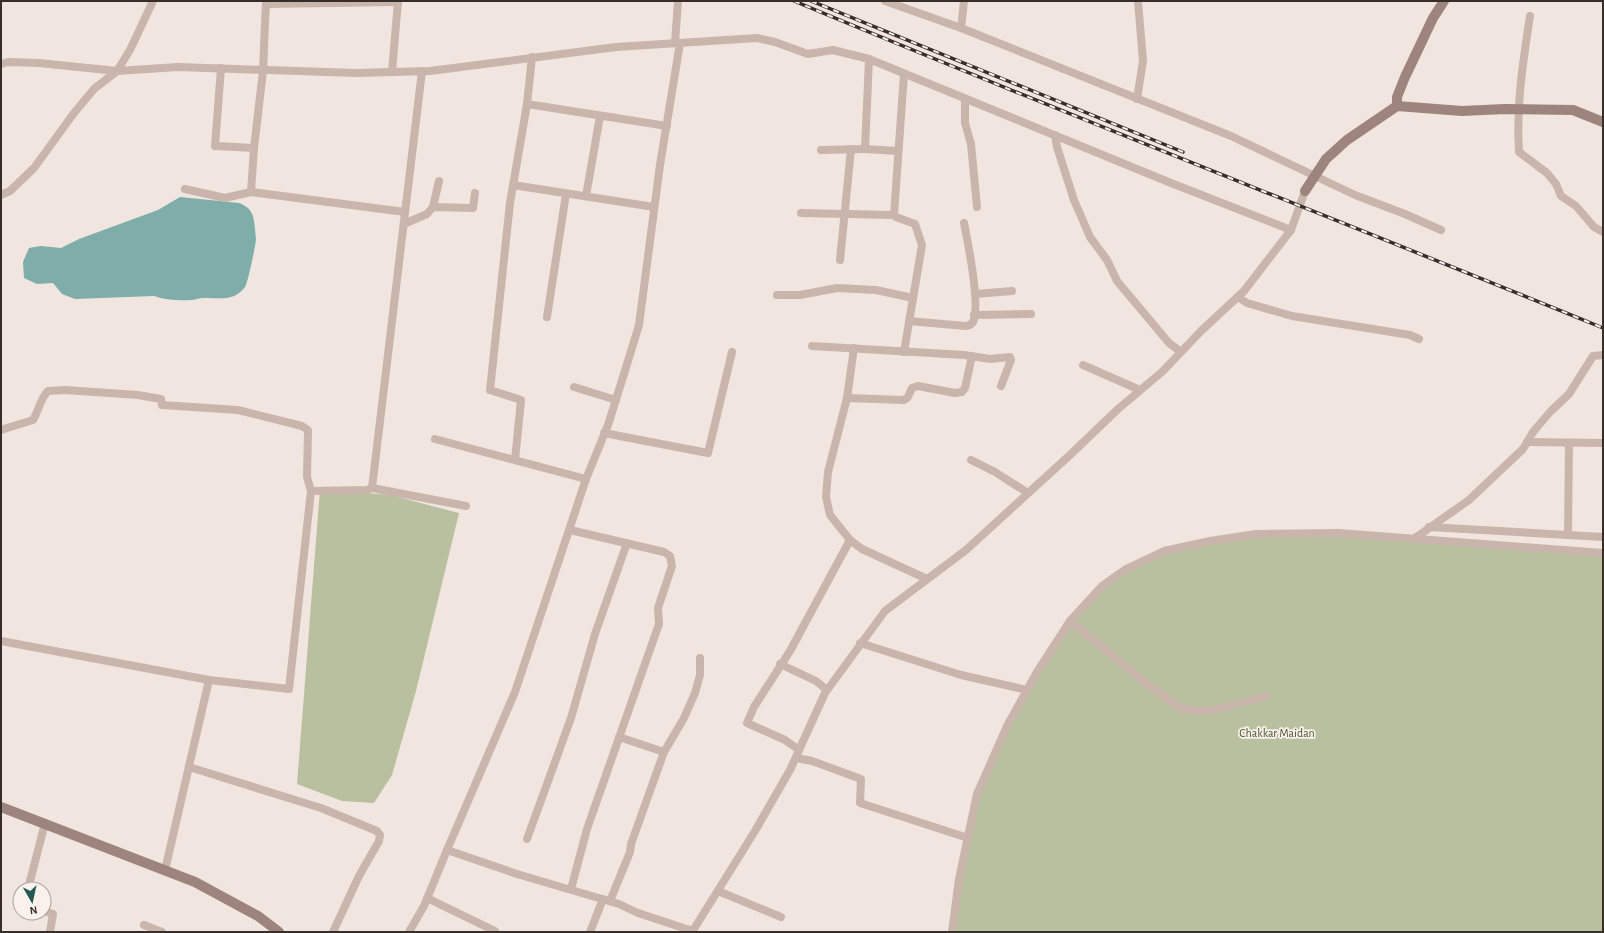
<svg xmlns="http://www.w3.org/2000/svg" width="1604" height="933" viewBox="0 0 1604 933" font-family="'Alegreya Sans',sans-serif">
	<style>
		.green { fill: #b9c09f }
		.water { fill: #7fada9 }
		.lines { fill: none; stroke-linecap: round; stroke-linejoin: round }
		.street { stroke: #c9b5ab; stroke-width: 8 }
		.secondary { stroke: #9d847d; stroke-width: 10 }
		.rail-casing { stroke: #372d2a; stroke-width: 3.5 }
		.rail { stroke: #f9f1eb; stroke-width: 2; stroke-dasharray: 6; stroke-linecap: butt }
		.labels { text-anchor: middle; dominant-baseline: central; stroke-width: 3.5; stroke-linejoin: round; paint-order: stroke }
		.park-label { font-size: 12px; fill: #4b542f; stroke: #f9f1eb }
	</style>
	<rect width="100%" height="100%" fill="#f1e6df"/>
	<!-- green -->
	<g class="green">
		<polygon points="320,489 390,495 459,513 416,691 392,775 374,803 342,801 297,784"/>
		<polygon points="1339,533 1603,553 1603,932 952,932 977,794 1007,726 1070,621 1102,586 1164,551 1256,534"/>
	</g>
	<!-- water -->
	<path class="water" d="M180,197L239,203C244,205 248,207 251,212C255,218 255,232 256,239C256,243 248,283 245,287C233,303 218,297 203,298C199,298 195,300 191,300C179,301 165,300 154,296L75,299L62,294L53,283L37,284L24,278L23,262L29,248L41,246L61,248L79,239L158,210Z"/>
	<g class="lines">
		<!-- street -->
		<g class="street">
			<polyline points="885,1 961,28 1231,136 1355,195 1405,214 1441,230"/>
			<polyline points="266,4 398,2"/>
			<path d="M1530,16C1523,62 1516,106 1519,152L1547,173L1556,184L1561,196L1576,206L1594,227L1603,232"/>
			<polyline points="961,28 964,1"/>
			<polyline points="675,43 678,1"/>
			<polyline points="1,64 8,62 39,63 117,71 130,50 153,1"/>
			<polyline points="221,68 215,146 254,148 251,192"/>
			<polyline points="392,72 398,1"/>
			<polyline points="965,99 965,123 971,144 977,207"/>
			<polyline points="1137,99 1143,61 1138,1"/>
			<polyline points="527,104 667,126"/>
			<polyline points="1055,135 1057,147 1074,200 1090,237 1107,260 1117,281 1169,343 1181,352"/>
			<polyline points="254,148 263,71 266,1"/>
			<polyline points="865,149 898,151"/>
			<polyline points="821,150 865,149 869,59"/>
			<polyline points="513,185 654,207"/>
			<polyline points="185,189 225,198 251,192 405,212"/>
			<polyline points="1,195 10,191 34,168 74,113 94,89 117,71 178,67 356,73 430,71 616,47 757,38 775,42 808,54 833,50 869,59 1171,183 1291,230"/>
			<polyline points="586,196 600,116"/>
			<polyline points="433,207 439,181"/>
			<polyline points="801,213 894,215"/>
			<polyline points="404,224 427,214 433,207 473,208 475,193"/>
			<polyline points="840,260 851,149"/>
			<polyline points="975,294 1012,291"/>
			<polyline points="777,295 800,295 837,288 876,290 913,298"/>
			<polyline points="1238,297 1247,303 1292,316 1410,335 1419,339"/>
			<polyline points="974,315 1031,314"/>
			<polyline points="547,317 566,194"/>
			<path d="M909,321L965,326C968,326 971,325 973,322C981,305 968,243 964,223"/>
			<polyline points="812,346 964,355 990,359 1010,357 1011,360 1001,386"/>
			<polyline points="854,348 847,398 828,472 826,497 830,515 850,540 862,549 927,579"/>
			<polyline points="904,352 922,245 915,224 896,217 894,215 904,74"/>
			<polyline points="1083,365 1140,390"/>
			<polyline points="574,387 616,400"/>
			<polyline points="847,398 904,400 908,397 912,388 918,386 955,393 962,392 965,388 972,356"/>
			<path d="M1,430L33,420C39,410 40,399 48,391L65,390L138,395L161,399L162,405L238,410L302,426L308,430L307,477L311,491L367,490L372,488L422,71"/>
			<polyline points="604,433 708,453 732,352"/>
			<polyline points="435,439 586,479"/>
			<polyline points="1527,442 1603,443"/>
			<polyline points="515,460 521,400 490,390 510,203 527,104 532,57"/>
			<polyline points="971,460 995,472 1028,493"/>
			<polyline points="372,488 466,506"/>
			<polyline points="1429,527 1603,537"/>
			<polyline points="570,530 664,552 670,556 672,566 658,608 659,624 587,829 571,889"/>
			<polyline points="1568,535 1569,443"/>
			<polyline points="1415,538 1469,500 1523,449 1533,432 1550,412 1569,394 1593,356 1603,355"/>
			<polyline points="1070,621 1147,684 1182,709 1198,711 1214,710 1266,696"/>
			<polyline points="1,641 209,680 289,689 311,491"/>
			<polyline points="860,643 961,675 1027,690"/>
			<polyline points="780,664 816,681 827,690"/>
			<polyline points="619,737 664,752"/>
			<polyline points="799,750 785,740 747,723 754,707 790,651 850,540"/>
			<polyline points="796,758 812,761 861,779 860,803 968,838"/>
			<polyline points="189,767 321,808 377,831 380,835 379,841 359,876 333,932"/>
			<polyline points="527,839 571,718 595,634 627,543"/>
			<polyline points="447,850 515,692 586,479 608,425 628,361 639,325 660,165 680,43"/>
			<polyline points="165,870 209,680"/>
			<polyline points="28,889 45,823"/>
			<polyline points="718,891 781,917"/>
			<polyline points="427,898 495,931"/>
			<polyline points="610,901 630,852 631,844 664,752 684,718 695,693 700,675 700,658"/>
			<polyline points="44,911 53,914 50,932"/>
			<polyline points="144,925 162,932"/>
			<polyline points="409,932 424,906 447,850 517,874 619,904 638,913 693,931"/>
			<polyline points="590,932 603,899"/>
			<polyline points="692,932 755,831 790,770 825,693 885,611 966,550 1071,454 1118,409 1163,371 1201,331 1244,291 1291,230 1305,191"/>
			<polyline points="952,932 959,879 977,794 1007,726 1037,672 1070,621 1102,586 1126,569 1164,551 1210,541 1256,534 1339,533 1603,553"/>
		</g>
		<!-- secondary -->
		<g class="secondary">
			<polyline points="1397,106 1397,97 1405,77 1433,18 1444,1"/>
			<polyline points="1305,191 1326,159 1347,140 1397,106 1462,111 1505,109 1573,110 1603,122"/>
			<polyline points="1,807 195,882 258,916 279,932"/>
		</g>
		<defs>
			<g id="rail">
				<path d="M794,1C1062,113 1334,218 1603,328"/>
				<polyline points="811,1 1183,152"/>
			</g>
		</defs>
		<!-- rail casing -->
		<use href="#rail" class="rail-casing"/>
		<!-- rail -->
		<use href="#rail" class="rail"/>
	</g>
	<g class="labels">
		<!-- park labels -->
		<g class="park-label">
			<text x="1277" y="733">Chakkar Maidan</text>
		</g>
	</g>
	<!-- border -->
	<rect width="1604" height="933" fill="none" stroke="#372d2a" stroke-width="4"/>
	<!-- north arrow -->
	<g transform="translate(32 901) rotate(171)"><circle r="19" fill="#f9f1eb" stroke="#aba39e"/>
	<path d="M0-3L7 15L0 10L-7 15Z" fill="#225754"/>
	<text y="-6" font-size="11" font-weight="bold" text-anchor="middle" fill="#372d2a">N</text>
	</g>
</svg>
